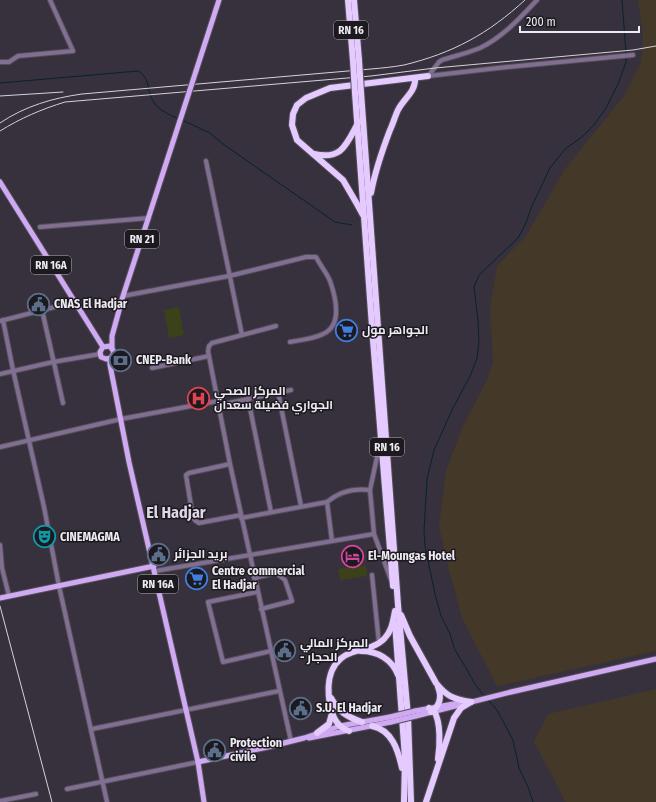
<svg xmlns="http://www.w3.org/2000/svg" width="656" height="802" viewBox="0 0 656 802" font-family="'Fira Sans Condensed',Cairo,sans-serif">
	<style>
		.industrial { fill: #443929 }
		.green { fill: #3b4219 }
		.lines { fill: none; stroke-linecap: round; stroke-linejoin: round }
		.stream { stroke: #03252c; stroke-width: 1 }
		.minor-casing { stroke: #544e5a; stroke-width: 6 }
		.major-casing { stroke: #544e5a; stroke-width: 7 }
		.highway-casing { stroke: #544e5a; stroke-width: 8 }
		.minor { stroke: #816f92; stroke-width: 4 }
		.major { stroke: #cfa9f1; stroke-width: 5 }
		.highway { stroke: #e4cafe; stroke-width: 6 }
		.rail { stroke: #d5d1d9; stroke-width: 1 }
		.major-bridge-casing { stroke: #544e5a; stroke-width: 7; stroke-linecap: butt }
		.highway-bridge-casing { stroke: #544e5a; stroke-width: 8; stroke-linecap: butt }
		.major-bridge { stroke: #cfa9f1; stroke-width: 5 }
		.highway-bridge { stroke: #e4cafe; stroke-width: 6 }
		.labels { text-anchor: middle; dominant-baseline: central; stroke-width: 3; stroke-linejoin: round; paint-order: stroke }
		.shield { fill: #1c191f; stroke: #afabb3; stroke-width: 1 }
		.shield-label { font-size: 11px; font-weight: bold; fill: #eeeaf2 }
		.poi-label { font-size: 12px; font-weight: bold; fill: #eeeaf2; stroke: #1c191f; text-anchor: start }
		.district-label { font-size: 16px; font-weight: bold; fill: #dfd6e6; stroke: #1c191f }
	</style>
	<rect width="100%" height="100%" fill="#37303d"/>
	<!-- industrial -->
	<g class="industrial">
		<polygon points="638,0 656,0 656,651 497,686 462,618 449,569 439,527 446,470 463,426 487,380 493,362 490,307 497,266 526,236 565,169 624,96 641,62 643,35"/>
		<polygon points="656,689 656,802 565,802 559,789 534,742 548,714"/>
	</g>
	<!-- green -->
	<g class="green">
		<polygon points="179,307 184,335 169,338 164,310"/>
		<polygon points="366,565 367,576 340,580 338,569"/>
	</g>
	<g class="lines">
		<!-- stream -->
		<g class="stream">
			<polyline points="622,0 626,53"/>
			<path d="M0,83L138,71C151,79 146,89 153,101C158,110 170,115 179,119"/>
			<polyline points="182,120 210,133 223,144 335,222 352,225"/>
			<polyline points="484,696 475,684 466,668 455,650 450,634 441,616 435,594 425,546 424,531 427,479 434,450 452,410 471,374 477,358 479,342 478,320 474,287 479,275 518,238 526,223 531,208 550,168 565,149 582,137 593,126 606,108 619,82 626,62 626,56"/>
			<polyline points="488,700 497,710 513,740 519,768 528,787 533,802"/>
		</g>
		<defs>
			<g id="minor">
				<polyline points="0,62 9,62 18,56 73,51 50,0"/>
				<path d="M429,75L439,62L442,60C455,56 468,53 480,48C503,37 521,17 537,0"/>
				<polyline points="428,76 498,68 633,55"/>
				<polyline points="206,161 242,335"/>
				<polyline points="40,227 149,218"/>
				<path d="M123,296L229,276L306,257H316C320,265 327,273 330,281C336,298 343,325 323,334C313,339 300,340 290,342"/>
				<polyline points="42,310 63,403"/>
				<polyline points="3,320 13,370 44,507 59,586 107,802"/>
				<polyline points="0,321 74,302"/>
				<polyline points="276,326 212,343 209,346 208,351 230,464 291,741"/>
				<polyline points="152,368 209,356"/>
				<polyline points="0,374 53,362 100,354"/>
				<polyline points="278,392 301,506"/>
				<polyline points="248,398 271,512"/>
				<polyline points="219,405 291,390"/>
				<polyline points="380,443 370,490 374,534 391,580"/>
				<polyline points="0,447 121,419 218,401"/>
				<polyline points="230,464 189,473 186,475 193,518 196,521 199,523 241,515"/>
				<polyline points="327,502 332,541"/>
				<path d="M241,518L327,502C340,491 354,488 370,490"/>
				<polyline points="0,545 2,568 9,596"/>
				<polyline points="155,571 374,534"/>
				<polyline points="372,575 379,643"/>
				<polyline points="254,578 276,573 285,580 292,601 261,609"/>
				<polyline points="257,592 208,602 223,662 271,651"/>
				<polyline points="92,729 279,691"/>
				<polyline points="67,789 198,762"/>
				<polyline points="0,801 36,794"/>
			</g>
			<g id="major">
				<polyline points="196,71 219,0"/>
				<polyline points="0,182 103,347"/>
				<polyline points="112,348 112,336 123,296 173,142"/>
				<polyline points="111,358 106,359 101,357 100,352 103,347 110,346 114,352 110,360 110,365 129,462 198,762 204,802"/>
				<polyline points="0,598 154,566"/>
				<polyline points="415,711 464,702"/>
				<polyline points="416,716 511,692 656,659"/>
				<polyline points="309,738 391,722"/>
				<polyline points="198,762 268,747 304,738 340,726 390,717"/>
			</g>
			<g id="highway">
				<polyline points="348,0 353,61"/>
				<polyline points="354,0 359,60"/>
				<polyline points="361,92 398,605 408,716 411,802"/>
				<polyline points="355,93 373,340 393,586"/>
				<path d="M314,154C342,160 346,145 358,123"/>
				<path d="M371,193C375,171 382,151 390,130C393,124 395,116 398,110C404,98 416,92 415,78"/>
				<polyline points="363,215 357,204 343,180 297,140 292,125 293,114 297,105 306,98 330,88 428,76"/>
				<path d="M401,615L410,636L436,683C447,697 454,699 471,702"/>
				<polyline points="395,623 405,758 404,802"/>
				<path d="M361,651C377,651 392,659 398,675"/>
				<path d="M331,698C338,711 347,717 362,722"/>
				<path d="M429,708L434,711C441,722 440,746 438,759"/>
				<path d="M431,712C440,706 442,697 438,687"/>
				<path d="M372,726C392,730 398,750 402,768"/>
				<path d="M349,731C337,727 332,716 330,705C326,683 329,660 353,652C364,649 376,647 384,639C392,631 393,621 395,611"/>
				<polyline points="317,733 329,724 332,713"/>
				<polyline points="426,802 454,718 461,708 471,702"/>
			</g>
		</defs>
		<!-- minor casing -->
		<use href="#minor" class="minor-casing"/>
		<!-- major casing -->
		<use href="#major" class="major-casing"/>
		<!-- highway casing -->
		<use href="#highway" class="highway-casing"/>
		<!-- minor -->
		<use href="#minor" class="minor"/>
		<!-- major -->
		<use href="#major" class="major"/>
		<!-- highway -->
		<use href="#highway" class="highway"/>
		<!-- rail -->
		<g class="rail">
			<polyline points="0,96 63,92"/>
			<path d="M0,123C25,106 53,98 82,94L371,69C382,68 393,67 404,65C453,53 488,34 525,0"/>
			<path d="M0,131C21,118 42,109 65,102L371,76L435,68L633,50L656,46"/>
			<polyline points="0,606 52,802"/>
		</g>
		<defs>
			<g id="major-bridge">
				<polyline points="173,142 196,71"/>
				<polyline points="390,717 415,711"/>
				<polyline points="391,722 416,716"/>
			</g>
			<g id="highway-bridge">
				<polyline points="359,60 361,92"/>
				<polyline points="353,61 355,93"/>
			</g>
		</defs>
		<!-- major-bridge casing -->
		<use href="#major-bridge" class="major-bridge-casing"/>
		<!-- highway-bridge casing -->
		<use href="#highway-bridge" class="highway-bridge-casing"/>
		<!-- major-bridge -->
		<use href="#major-bridge" class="major-bridge"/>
		<!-- highway-bridge -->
		<use href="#highway-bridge" class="highway-bridge"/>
	</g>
	<!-- icons -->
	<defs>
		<symbol id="civic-ring" viewBox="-11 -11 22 22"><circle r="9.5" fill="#1c191f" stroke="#5c6f8a" stroke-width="1.5"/><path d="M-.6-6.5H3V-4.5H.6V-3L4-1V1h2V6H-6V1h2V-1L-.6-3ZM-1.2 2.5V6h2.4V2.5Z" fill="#5c6f8a"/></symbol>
		<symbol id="supermarket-ring" viewBox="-11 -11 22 22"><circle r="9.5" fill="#1c191f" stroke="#3f7fe0" stroke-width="1.5"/><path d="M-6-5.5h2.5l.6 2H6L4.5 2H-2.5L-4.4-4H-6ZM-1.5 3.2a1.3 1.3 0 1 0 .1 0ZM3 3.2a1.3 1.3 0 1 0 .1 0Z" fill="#3f7fe0"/></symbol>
		<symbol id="bank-ring" viewBox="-11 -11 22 22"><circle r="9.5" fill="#1c191f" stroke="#5c6f8a" stroke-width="1.5"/><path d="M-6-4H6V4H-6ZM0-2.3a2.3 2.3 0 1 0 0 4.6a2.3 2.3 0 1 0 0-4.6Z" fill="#5c6f8a"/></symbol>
		<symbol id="hospital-ring" viewBox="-11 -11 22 22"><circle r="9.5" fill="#1c191f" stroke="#e0444e" stroke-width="1.5"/><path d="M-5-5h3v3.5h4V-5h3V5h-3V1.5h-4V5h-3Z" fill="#e0444e"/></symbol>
		<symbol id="theatre-ring" viewBox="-11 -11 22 22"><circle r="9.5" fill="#1c191f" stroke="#0f9aa8" stroke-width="1.5"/><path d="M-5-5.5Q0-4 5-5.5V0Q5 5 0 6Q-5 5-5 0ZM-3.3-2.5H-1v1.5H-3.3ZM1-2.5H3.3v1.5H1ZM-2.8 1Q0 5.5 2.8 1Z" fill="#0f9aa8"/></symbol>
		<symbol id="hotel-ring" viewBox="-11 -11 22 22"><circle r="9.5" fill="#1c191f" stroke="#d1479c" stroke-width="1.5"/><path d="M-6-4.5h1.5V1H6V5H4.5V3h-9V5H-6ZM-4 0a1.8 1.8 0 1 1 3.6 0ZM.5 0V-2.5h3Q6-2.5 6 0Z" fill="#d1479c"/></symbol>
	</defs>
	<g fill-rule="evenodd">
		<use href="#civic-ring" x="26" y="292" width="25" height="25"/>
		<use href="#supermarket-ring" x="334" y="318" width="25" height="25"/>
		<use href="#bank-ring" x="108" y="348" width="25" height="25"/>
		<use href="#hospital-ring" x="186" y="386" width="25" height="25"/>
		<use href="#theatre-ring" x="32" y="524" width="25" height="25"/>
		<use href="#civic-ring" x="146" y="542" width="25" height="25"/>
		<use href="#hotel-ring" x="340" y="544" width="25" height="25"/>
		<use href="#supermarket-ring" x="184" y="566" width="25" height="25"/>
		<use href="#civic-ring" x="272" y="638" width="25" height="25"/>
		<use href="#civic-ring" x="288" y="696" width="25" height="25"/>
		<use href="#civic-ring" x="202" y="738" width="25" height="25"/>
	</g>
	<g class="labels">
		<!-- shield labels -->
		<g class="shield">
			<rect x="334" y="21" width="34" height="18" rx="3"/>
			<rect x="125" y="230" width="34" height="18" rx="3"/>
			<rect x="31" y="256" width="40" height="18" rx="3"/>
			<rect x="370" y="438" width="34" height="18" rx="3"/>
			<rect x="138" y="575" width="40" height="18" rx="3"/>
		</g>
		<g class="shield-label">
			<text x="351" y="30">RN 16</text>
			<text x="142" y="239">RN 21</text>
			<text x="51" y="265">RN 16A</text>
			<text x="387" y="447">RN 16</text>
			<text x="158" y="584">RN 16A</text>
		</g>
		<!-- poi labels -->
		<g class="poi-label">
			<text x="54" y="304">CNAS El Hadjar</text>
			<text x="362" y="330">الجواهر مول</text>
			<text x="136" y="360">CNEP-Bank</text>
			<text x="214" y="391">المركز الصحي<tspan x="214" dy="14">الجواري فضيلة سعدان</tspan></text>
			<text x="60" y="537">CINEMAGMA</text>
			<text x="174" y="554">بريد الجزائر</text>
			<text x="368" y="556">El-Moungas Hotel</text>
			<text x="212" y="571">Centre commercial<tspan x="212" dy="14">El Hadjar</tspan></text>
			<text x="300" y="643">المركز المالي<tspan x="300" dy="14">- الحجار</tspan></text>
			<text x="316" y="708">S.U. El Hadjar</text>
			<text x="230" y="743">Protection<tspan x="230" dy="14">civile</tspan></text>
		</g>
		<!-- district labels -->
		<g class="district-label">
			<text x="176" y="512">El Hadjar</text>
		</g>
	</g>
	<!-- scale -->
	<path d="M520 26v6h119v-6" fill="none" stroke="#eeeaf2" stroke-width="2"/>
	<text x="526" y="26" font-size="12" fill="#eeeaf2" stroke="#1c191f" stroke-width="3" paint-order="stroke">200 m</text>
</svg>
